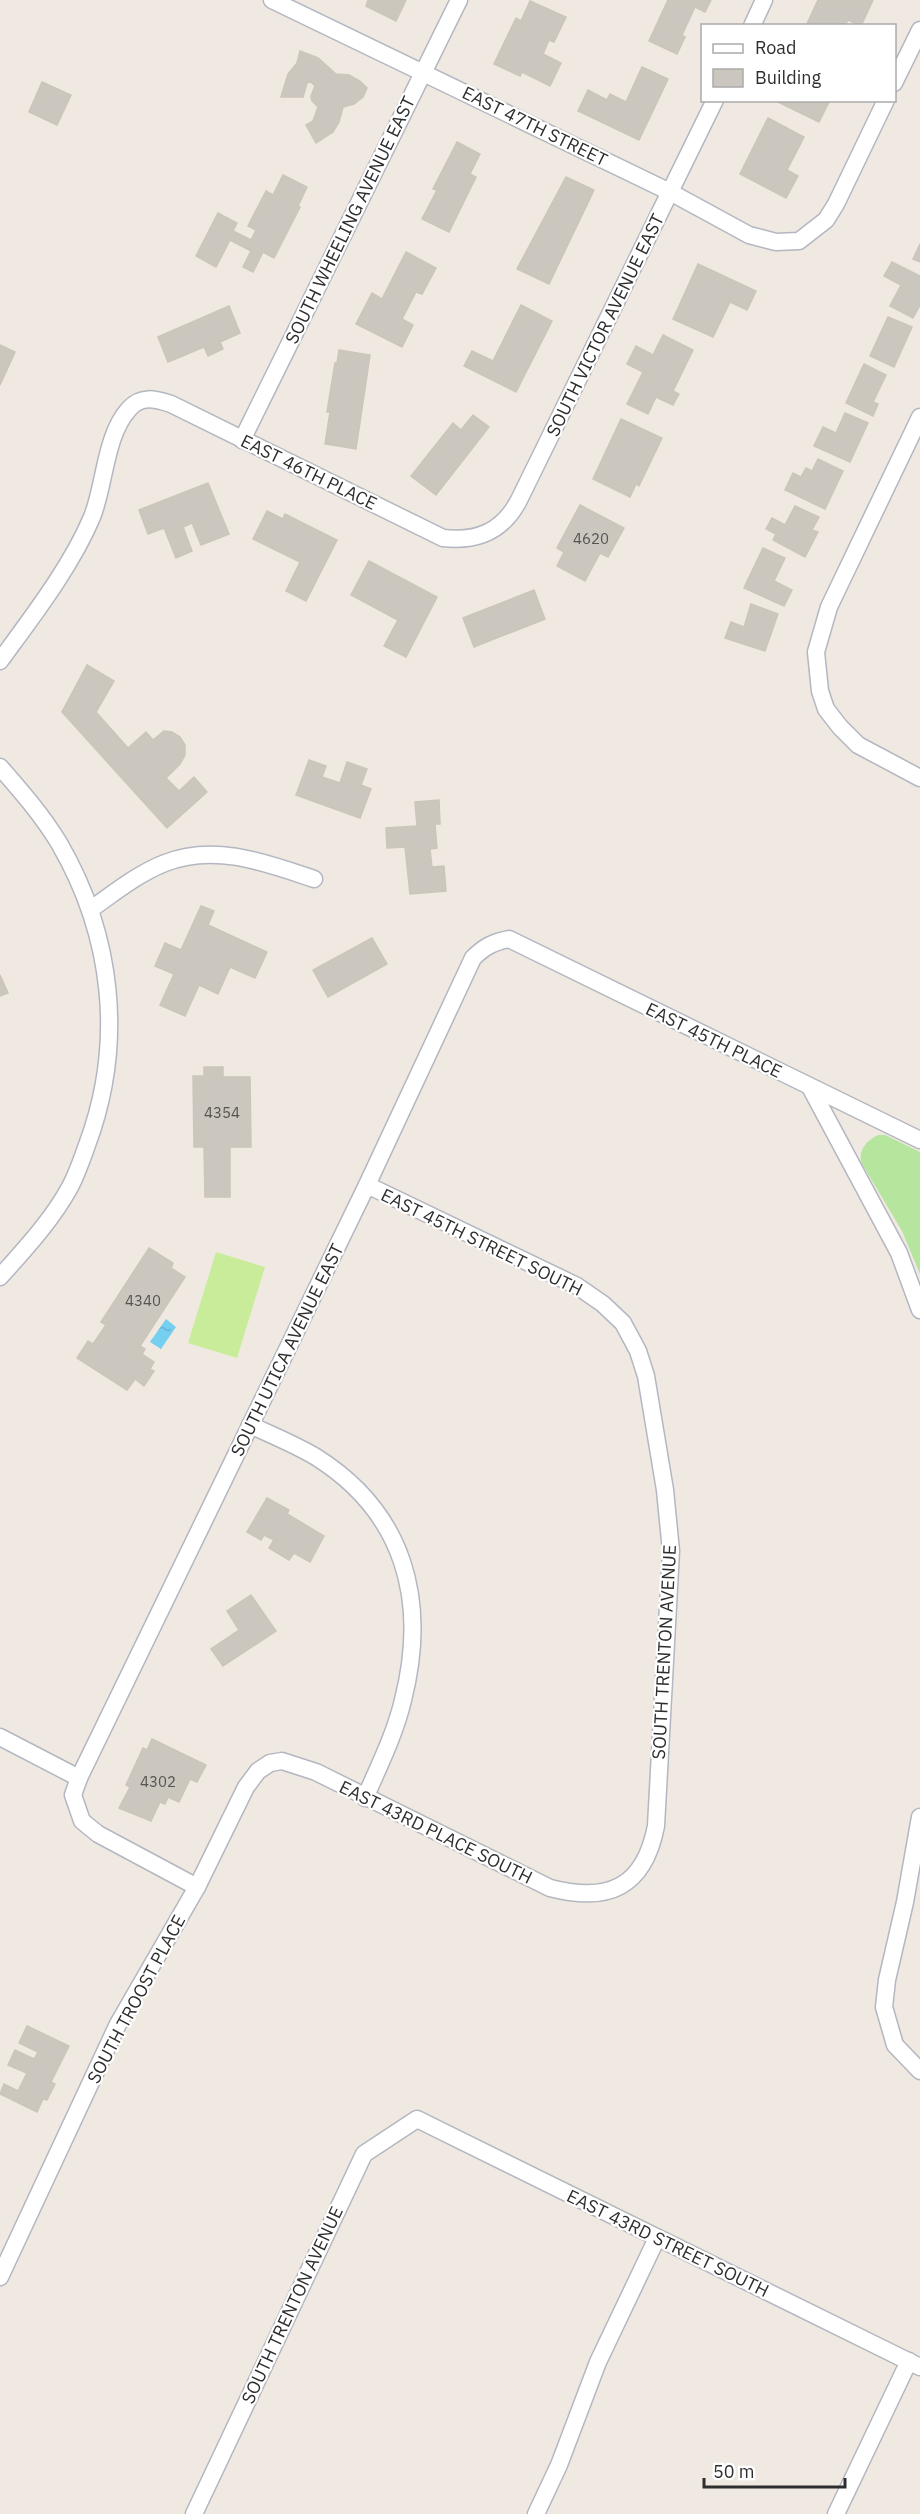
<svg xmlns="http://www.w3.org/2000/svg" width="920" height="2514" viewBox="0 0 920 2514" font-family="'IBM Plex Sans',sans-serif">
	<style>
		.grass { fill: #b6e59e }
		.pitch { fill: #c9ec9a }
		.water { fill: url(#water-ripples) }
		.building { fill: #cbc7bf; stroke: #cbc5ba; stroke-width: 1.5 }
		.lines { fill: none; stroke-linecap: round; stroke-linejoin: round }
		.street-casing { stroke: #b4b7c1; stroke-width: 19 }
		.street { stroke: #fff; stroke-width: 16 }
		.labels { text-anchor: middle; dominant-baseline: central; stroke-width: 4.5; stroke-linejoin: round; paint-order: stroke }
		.number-label { font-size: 15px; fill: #555452 }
		.street-label { font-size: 18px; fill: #2e2e2e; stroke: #fff }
	</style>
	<defs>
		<pattern id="water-ripples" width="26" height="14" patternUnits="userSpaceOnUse" patternTransform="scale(1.5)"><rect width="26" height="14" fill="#75cff0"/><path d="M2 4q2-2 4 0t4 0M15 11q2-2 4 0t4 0" fill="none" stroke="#66b2ce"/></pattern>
	</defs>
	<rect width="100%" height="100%" fill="#efe9e1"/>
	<!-- grass -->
	<path class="grass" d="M878,1135H885L920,1152V1274L902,1231L861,1162C859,1148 867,1141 878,1135Z"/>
	<!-- pitch -->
	<polygon class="pitch" points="216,1252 265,1267 237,1358 188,1343"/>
	<!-- water -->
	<polygon class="water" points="166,1319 176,1327 161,1349 150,1342"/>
	<!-- building -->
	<g class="building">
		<polygon points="368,0 406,0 396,21 366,6"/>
		<polygon points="668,0 711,0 705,12 695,7 682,35 685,37 677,54 649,41"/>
		<polygon points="818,0 873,0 861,26 848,20 845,26 806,26"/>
		<polygon points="530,1 566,17 554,42 549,40 543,54 561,63 550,86 522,72 520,76 494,64 516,18 521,21"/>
		<polygon points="300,51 318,58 336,74 349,75 360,81 367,88 363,97 354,104 343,107 339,122 333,132 316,143 306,125 313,121 318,107 312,101 311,96 315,86 311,82 307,83 303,97 281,97 288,74 297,63"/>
		<polygon points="642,67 668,79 639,140 578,111 588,90 607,100 610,94 626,102"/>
		<polygon points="42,82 71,95 57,125 29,112"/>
		<polygon points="774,100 830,100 819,122"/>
		<polygon points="768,118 804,137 787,170 798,176 786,198 740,174"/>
		<polygon points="457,142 480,154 470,174 476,177 449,232 422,219 437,190 433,189"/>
		<polygon points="283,175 307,187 298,206 300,207 274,258 263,252 253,272 243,267 251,251 230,240 216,267 196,256 218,213 237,223 233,231 251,240 256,230 248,226 266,191 273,195"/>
		<polygon points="566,177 594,190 549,284 517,269"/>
		<polygon points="920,244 920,262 913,259"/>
		<polygon points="406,252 436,268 422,294 416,292 402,319 413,325 402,347 356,324 372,293 382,299"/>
		<polygon points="892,262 920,276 920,305 913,318 890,306 901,285 884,276"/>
		<polygon points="698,264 756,291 747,310 730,302 713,337 673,319"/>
		<polygon points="521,305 552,321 516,392 464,366 472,351 493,361"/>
		<polygon points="229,306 240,333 220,342 223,349 208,356 204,347 168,362 158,337"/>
		<polygon points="888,317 912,327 894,367 870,356"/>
		<polygon points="663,335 693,350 673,391 679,394 673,405 656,397 648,414 627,404 643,372 627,364 636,346 653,355"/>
		<polygon points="0,345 15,352 0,385"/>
		<polygon points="339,350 370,355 356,449 325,444 330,412 327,412 335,363 337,363"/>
		<polygon points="864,364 886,375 873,402 878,404 873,416 846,403"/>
		<polygon points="845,413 868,423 850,462 814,446 823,427 836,433"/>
		<polygon points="473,415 489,427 436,495 411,476 453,423 461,430"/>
		<polygon points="621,419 662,438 639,486 636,484 630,497 593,479"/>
		<polygon points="818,459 843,471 825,509 785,490 793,473 801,477 806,468 812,471"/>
		<polygon points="208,483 229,534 201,545 192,523 183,527 192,551 176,558 164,528 148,534 139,510"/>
		<polygon points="580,505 624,528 608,557 600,553 585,581 557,566 564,552 557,548"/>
		<polygon points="795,506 819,517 812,530 818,532 805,557 773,540 776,534 766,529 772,518 785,525"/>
		<polygon points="267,511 283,519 285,514 337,540 306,601 286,591 300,562 253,539"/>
		<polygon points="763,548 785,558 774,581 792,590 784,606 744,588"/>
		<polygon points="369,561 437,597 406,657 384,646 398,620 351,595"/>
		<polygon points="534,590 545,619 474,647 463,618"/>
		<polygon points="751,604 778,614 765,651 725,638 731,622 744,627"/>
		<polygon points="87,665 114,681 96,712 128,748 146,732 153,740 164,731 172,732 180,737 185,745 185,755 180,764 166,778 179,791 194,777 207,792 167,828 62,712"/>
		<polygon points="309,760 326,766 322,777 340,783 347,762 367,769 361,785 371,789 360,818 296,795"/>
		<polygon points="439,800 440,824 435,824 437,848 430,849 432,867 444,866 446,891 410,894 405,847 387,848 386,828 417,826 415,802"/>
		<polygon points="201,906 214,911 208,925 267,952 255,978 230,967 218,994 199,985 185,1016 160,1005 174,974 155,966 165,943 181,950"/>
		<polygon points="372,938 387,964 328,997 313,970"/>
		<polygon points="0,975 8,993 0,996"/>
		<polygon points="204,1067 223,1067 223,1077 250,1077 251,1147 230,1147 230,1197 205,1197 204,1147 194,1147 193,1076 204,1076"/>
		<polygon points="149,1248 173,1263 171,1268 185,1277 140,1346 145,1349 142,1354 154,1362 150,1369 154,1371 144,1386 135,1379 127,1390 77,1358 88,1341 93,1344 106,1325 101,1322"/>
		<polygon points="267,1498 289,1510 287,1514 324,1536 310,1562 294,1553 289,1560 269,1548 274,1540 264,1535 261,1540 247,1532"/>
		<polygon points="251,1595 276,1631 223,1666 211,1649 239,1630 227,1611"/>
		<polygon points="152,1739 206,1765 197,1782 190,1779 179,1802 168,1797 165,1804 160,1802 151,1821 119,1808 130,1787 126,1785 143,1748 147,1750"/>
		<polygon points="27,2026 69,2046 51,2082 55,2084 47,2100 43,2099 37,2112 0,2094 4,2084 18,2091 27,2073 8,2065 15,2050 34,2059 38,2052 19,2043"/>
	</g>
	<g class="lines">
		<defs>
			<g id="street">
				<polyline points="272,0 670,192 749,235 776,242 799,241 826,220 836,204 886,100"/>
				<polyline points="752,26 764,0"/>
				<polyline points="894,83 920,30"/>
				<polyline points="920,417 829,607 816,652 820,691 826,709 840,727 858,745 920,778"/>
				<polyline points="242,440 459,0"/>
				<path d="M0,661C32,617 71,567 92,517C105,485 105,435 129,409C141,395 155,399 171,404L443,538C478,542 503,531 519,500L715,100"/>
				<path d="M0,767C21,791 42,815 59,843C113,936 125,1043 87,1145C82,1159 77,1174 70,1187C52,1220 25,1249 0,1277"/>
				<path d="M91,909C114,893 139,873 165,863C215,843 266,863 314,879"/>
				<polyline points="810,1087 899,1253 920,1310"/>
				<path d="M250,1425C272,1435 296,1445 316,1457C405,1513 428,1601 403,1700C395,1734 379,1766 365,1798"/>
				<polyline points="0,1737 79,1778 73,1795 82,1821 98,1834 197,1887"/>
				<path d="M79,1778L367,1185L473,958C484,947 493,942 509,939L920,1140"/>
				<polyline points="920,1817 905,1902 887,1980 884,2007 895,2045 920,2071"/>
				<path d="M0,2277L118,2024L197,1887L246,1787L258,1771L270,1763L282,1761L316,1772L550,1888C608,1903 644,1888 656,1826L671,1551L665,1490L646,1376L638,1351L623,1323L603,1304L577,1286L367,1185"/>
				<polyline points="194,2514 364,2154 417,2119 920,2367"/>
				<polyline points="536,2514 559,2465 598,2362 657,2238"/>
				<polyline points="836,2514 909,2361"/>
			</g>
		</defs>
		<!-- street casing -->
		<use href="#street" class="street-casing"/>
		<!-- street -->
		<use href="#street" class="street"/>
	</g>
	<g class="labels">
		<!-- number labels -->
		<g class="number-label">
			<text x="591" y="538">4620</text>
			<text x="222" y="1112">4354</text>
			<text x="143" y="1300">4340</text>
			<text x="158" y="1781">4302</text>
		</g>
		<!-- street labels -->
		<g class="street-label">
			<text transform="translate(535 126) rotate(26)">EAST 47TH STREET</text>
			<text transform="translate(350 220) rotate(-64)">SOUTH WHEELING AVENUE EAST</text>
			<text transform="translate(605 325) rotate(-64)">SOUTH VICTOR AVENUE EAST</text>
			<text transform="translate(309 472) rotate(26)">EAST 46TH PLACE</text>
			<text transform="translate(714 1040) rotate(26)">EAST 45TH PLACE</text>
			<text transform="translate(482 1242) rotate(26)">EAST 45TH STREET SOUTH</text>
			<text transform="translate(287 1350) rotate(-64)">SOUTH UTICA AVENUE EAST</text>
			<text transform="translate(664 1652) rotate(-87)">SOUTH TRENTON AVENUE</text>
			<text transform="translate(436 1832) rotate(26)">EAST 43RD PLACE SOUTH</text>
			<text transform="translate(136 1999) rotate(-62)">SOUTH TROOST PLACE</text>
			<text transform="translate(668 2243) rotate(26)">EAST 43RD STREET SOUTH</text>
			<text transform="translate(292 2305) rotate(-65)">SOUTH TRENTON AVENUE</text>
		</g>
	</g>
	<!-- legend -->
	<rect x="701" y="24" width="195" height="78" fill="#ffffff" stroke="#ababab" stroke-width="1.5"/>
	<rect x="713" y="44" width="30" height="9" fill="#ffffff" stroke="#ababab" stroke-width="1.5"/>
	<text x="755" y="54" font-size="18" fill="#2e2e2e">Road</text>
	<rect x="713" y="69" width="30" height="18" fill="#cbc7bf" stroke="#ababab" stroke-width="1.5"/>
	<text x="755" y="84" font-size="18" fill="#2e2e2e">Building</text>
	<!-- scale -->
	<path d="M704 2478v9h141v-9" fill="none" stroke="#2e2e2e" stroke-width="3"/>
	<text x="713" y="2478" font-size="18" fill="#2e2e2e" stroke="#ffffff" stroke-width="4.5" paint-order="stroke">50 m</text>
</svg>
